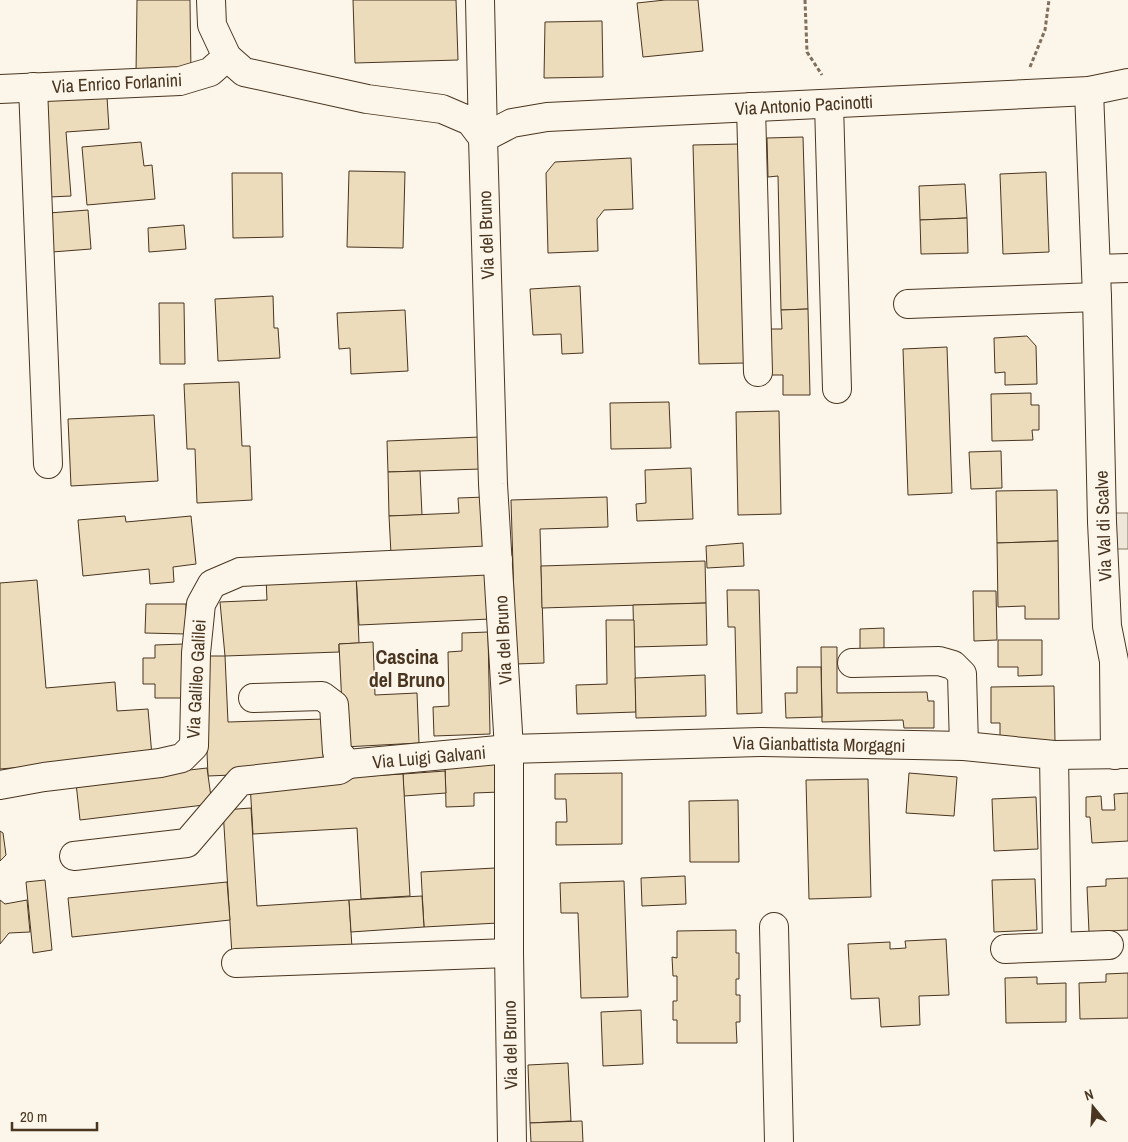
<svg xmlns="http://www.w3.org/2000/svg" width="1128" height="1142" viewBox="0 0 1128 1142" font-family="'Archivo Narrow',sans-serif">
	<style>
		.green { fill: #ede6d9; stroke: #887966 }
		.building { fill: #ecdcbc; stroke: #4a3520 }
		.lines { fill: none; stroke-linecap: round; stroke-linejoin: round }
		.minor-casing { stroke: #4a3520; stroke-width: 30 }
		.path { stroke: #7f6f5c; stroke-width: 3; stroke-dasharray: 4 2.5; stroke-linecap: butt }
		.minor { stroke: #fbf6e9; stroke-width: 28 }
		.labels { text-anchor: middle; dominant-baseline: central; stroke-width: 4; stroke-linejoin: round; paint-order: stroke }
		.street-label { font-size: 18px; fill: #4a3520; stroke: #fbf6e9 }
		.quarter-label { font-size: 20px; font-weight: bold; fill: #4a3520; stroke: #fbf6e9 }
	</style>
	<rect width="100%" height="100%" fill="#fbf6e9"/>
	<!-- green -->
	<polygon class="green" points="1112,513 1128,513 1128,549 1116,549"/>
	<!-- building -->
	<g class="building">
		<polygon points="137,0 190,0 191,75 136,74"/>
		<polygon points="353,0 456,0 458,60 355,63"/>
		<polygon points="665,0 698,0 703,51 643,57 637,3"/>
		<polygon points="602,21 603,77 544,78 545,22"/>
		<polygon points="107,97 109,129 66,132 71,196 49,197 42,101"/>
		<polygon points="803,137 808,309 781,310 778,176 768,177 767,138"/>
		<polygon points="141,142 144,166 152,165 155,199 87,205 82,147"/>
		<polygon points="739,144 745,363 699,364 693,145"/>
		<polygon points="631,158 633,209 604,210 597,219 598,251 548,253 546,173 555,162"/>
		<polygon points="349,171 405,172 403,248 347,247"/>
		<polygon points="1046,172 1049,252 1003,254 1000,174"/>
		<polygon points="232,173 282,173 283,237 233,238"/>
		<polygon points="965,184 967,218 920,220 919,186"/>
		<polygon points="88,210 91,249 52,252 49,213"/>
		<polygon points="967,218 968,253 921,254 920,220"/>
		<polygon points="184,225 186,249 149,252 148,228"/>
		<polygon points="580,286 583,353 562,354 561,334 533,335 530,289"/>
		<polygon points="273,296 274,328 278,328 280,358 218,361 215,299"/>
		<polygon points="159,303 184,303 185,364 160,364"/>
		<polygon points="808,309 810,395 783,395 783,375 771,375 770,329 782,329 781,310"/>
		<polygon points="405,310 408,371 351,374 350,348 339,349 337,313"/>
		<polygon points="1027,336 1036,346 1037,384 1005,385 1005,372 995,373 994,338"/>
		<polygon points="947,347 952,493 908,495 903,349"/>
		<polygon points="239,382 242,446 250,446 252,500 197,503 195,449 187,449 184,384"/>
		<polygon points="1031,393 1031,405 1039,405 1039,430 1032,430 1033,440 992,441 991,394"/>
		<polygon points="669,402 671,448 611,449 610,403"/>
		<polygon points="779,411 781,514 738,515 736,412"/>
		<polygon points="154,415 158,481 71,486 68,419"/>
		<polygon points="480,437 481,469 388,472 387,441"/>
		<polygon points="1001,451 1002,488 971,489 969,452"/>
		<polygon points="691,468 693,519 637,521 636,504 646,503 645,470"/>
		<polygon points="420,471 422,515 389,516 388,472"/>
		<polygon points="1057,490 1058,541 997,543 996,491"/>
		<polygon points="486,497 488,550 391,554 389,516 459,513 458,498"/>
		<polygon points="607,497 608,527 540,529 544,663 516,664 511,500"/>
		<polygon points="125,516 126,522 191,516 196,564 173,567 174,582 150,584 149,569 83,576 78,520"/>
		<polygon points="1058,541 1059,619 1025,619 1025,606 998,607 997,543"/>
		<polygon points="743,543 744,566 707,568 706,546"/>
		<polygon points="705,561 706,603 542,608 541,566"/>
		<polygon points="488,568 490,619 359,625 356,574"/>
		<polygon points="356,574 359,643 339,644 339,652 225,656 220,602 267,600 266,578"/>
		<polygon points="37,580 46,688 115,682 117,711 148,709 152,756 0,769 0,583"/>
		<polygon points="727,590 759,590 762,713 737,714 735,627 728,627"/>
		<polygon points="973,591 996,591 997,640 974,641"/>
		<polygon points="706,603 707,645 634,647 633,605"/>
		<polygon points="146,604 186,604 186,634 145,633"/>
		<polygon points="606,620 634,620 636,712 577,714 576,685 607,684"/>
		<polygon points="884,628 884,652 860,652 860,629"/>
		<polygon points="488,632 490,734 434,736 433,707 449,706 448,652 462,651 462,633"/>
		<polygon points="998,640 1042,640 1042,675 1018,676 1018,667 998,667"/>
		<polygon points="373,642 375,695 417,693 419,743 344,747 339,644"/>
		<polygon points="184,644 184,698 155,698 155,684 143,684 143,658 155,658 155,645"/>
		<polygon points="821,647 837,647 837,693 927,692 928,701 934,701 934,728 904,728 903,720 822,722"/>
		<polygon points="203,656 225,656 228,722 325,719 327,771 208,776"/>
		<polygon points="797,667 821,667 822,717 786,718 785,693 797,693"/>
		<polygon points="705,675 706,716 636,718 635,678"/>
		<polygon points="1054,686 1055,742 1000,743 1000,723 991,723 991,687"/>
		<polygon points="499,760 500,792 474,793 474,806 446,807 445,761"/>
		<polygon points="207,768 212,804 80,820 76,783"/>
		<polygon points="445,771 446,793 404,796 403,774"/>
		<polygon points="622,773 622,844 556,845 556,822 567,822 566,799 555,799 555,774"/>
		<polygon points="909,773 957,777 954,816 906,813"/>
		<polygon points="403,774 410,896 361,899 357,828 253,834 250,783"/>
		<polygon points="868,779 871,897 809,899 806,780"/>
		<polygon points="1128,793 1128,841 1092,843 1090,817 1086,817 1086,797 1101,796 1102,810 1115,810 1114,794"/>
		<polygon points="1036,797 1038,849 994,851 992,799"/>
		<polygon points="738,800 739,862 690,862 689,801"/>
		<polygon points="251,808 257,906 349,900 352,948 232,955 223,810"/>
		<polygon points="0,831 3,833 6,855 0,861"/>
		<polygon points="495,868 498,923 424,927 421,872"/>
		<polygon points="685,876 686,904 642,906 641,878"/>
		<polygon points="1128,878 1128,930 1089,932 1087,887 1106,886 1106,879"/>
		<polygon points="1035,879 1037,930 994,932 992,880"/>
		<polygon points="45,880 52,950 33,953 26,882"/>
		<polygon points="624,881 628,997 581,998 578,913 561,913 560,883"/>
		<polygon points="227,882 230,920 72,937 68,898"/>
		<polygon points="422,896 424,927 351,932 349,900"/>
		<polygon points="0,900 5,904 27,900 30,932 9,933 0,944"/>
		<polygon points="736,930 736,953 739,953 739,979 736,979 736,995 740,995 740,1022 736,1022 737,1043 677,1043 677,1020 673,1020 673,1001 677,1001 677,976 673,976 672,957 677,958 677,931"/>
		<polygon points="946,939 949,995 919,996 920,1025 881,1027 879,998 851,999 848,944 890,942 890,949 906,948 905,941"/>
		<polygon points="1128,973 1128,1018 1080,1019 1079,983 1106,982 1106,974"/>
		<polygon points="1037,977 1037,984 1066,983 1066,1022 1006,1023 1005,978"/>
		<polygon points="641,1010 643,1064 603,1066 601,1012"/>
		<polygon points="568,1063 571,1121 530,1123 528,1065"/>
		<polygon points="582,1121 583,1142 531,1142 530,1123"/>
	</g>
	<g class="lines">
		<defs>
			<g id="minor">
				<polyline points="211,0 212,25 227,57 244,72 367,99 442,109 470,121 483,138 480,0"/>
				<polyline points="33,87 48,464"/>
				<polyline points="0,89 180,81 210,72 227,57"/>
				<polyline points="1089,91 1097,297 1102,522 1107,626 1114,661 1115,755"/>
				<polyline points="829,104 837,389"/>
				<polyline points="751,107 758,372"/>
				<polyline points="1096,269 1128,268"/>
				<polyline points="908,304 1097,297"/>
				<polyline points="852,663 939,661 953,665 962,674 964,746"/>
				<polyline points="253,698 322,696 334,705 337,752 348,764 509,749 760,742 964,746 1054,755 1128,754"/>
				<polyline points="1054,755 1057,946"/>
				<polyline points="0,785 44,777 160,763 182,758 194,746 196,653 201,604 212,584 240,572 498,560"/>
				<polyline points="74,856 187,843 240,781 339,770 348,764"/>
				<polyline points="774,927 779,1142"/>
				<polyline points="1005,949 1109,945"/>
				<polyline points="236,963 509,953"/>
				<polyline points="512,1142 509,953 509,749 493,484 483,138 512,123 547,117 1089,91 1128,83"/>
			</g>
		</defs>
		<!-- minor casing -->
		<use href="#minor" class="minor-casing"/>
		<!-- path -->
		<g class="path">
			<polyline points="805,0 807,52 822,75"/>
			<polyline points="1030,67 1045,30 1049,0"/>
		</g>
		<!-- minor -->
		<use href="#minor" class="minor"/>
	</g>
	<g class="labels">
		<!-- street labels -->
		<g class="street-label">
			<text transform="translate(117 83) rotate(-3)">Via Enrico Forlanini</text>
			<text transform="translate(804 105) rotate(-3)">Via Antonio Pacinotti</text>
			<text transform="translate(486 235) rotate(-92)">Via del Bruno</text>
			<text transform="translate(1103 526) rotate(-92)">Via Val di Scalve</text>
			<text transform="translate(503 640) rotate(-93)">Via del Bruno</text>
			<text transform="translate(196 679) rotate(-87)">Via Galileo Galilei</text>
			<text transform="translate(819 744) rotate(1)">Via Gianbattista Morgagni</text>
			<text transform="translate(429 757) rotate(-5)">Via Luigi Galvani</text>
			<text transform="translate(510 1045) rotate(-91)">Via del Bruno</text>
		</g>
		<!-- quarter labels -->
		<g class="quarter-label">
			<text x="407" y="656">Cascina<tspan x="407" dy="23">del Bruno</tspan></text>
		</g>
	</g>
	<!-- north arrow -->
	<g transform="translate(1093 1107) rotate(342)" stroke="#fbf6e9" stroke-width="4" paint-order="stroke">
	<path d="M0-4L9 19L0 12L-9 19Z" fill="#4a3520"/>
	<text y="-8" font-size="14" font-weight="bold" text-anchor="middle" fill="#4a3520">N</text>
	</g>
	<!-- scale -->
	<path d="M12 1122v8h85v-8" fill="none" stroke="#4a3520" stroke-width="2.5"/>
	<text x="20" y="1122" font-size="15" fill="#4a3520" stroke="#fbf6e9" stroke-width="4" paint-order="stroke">20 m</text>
</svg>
